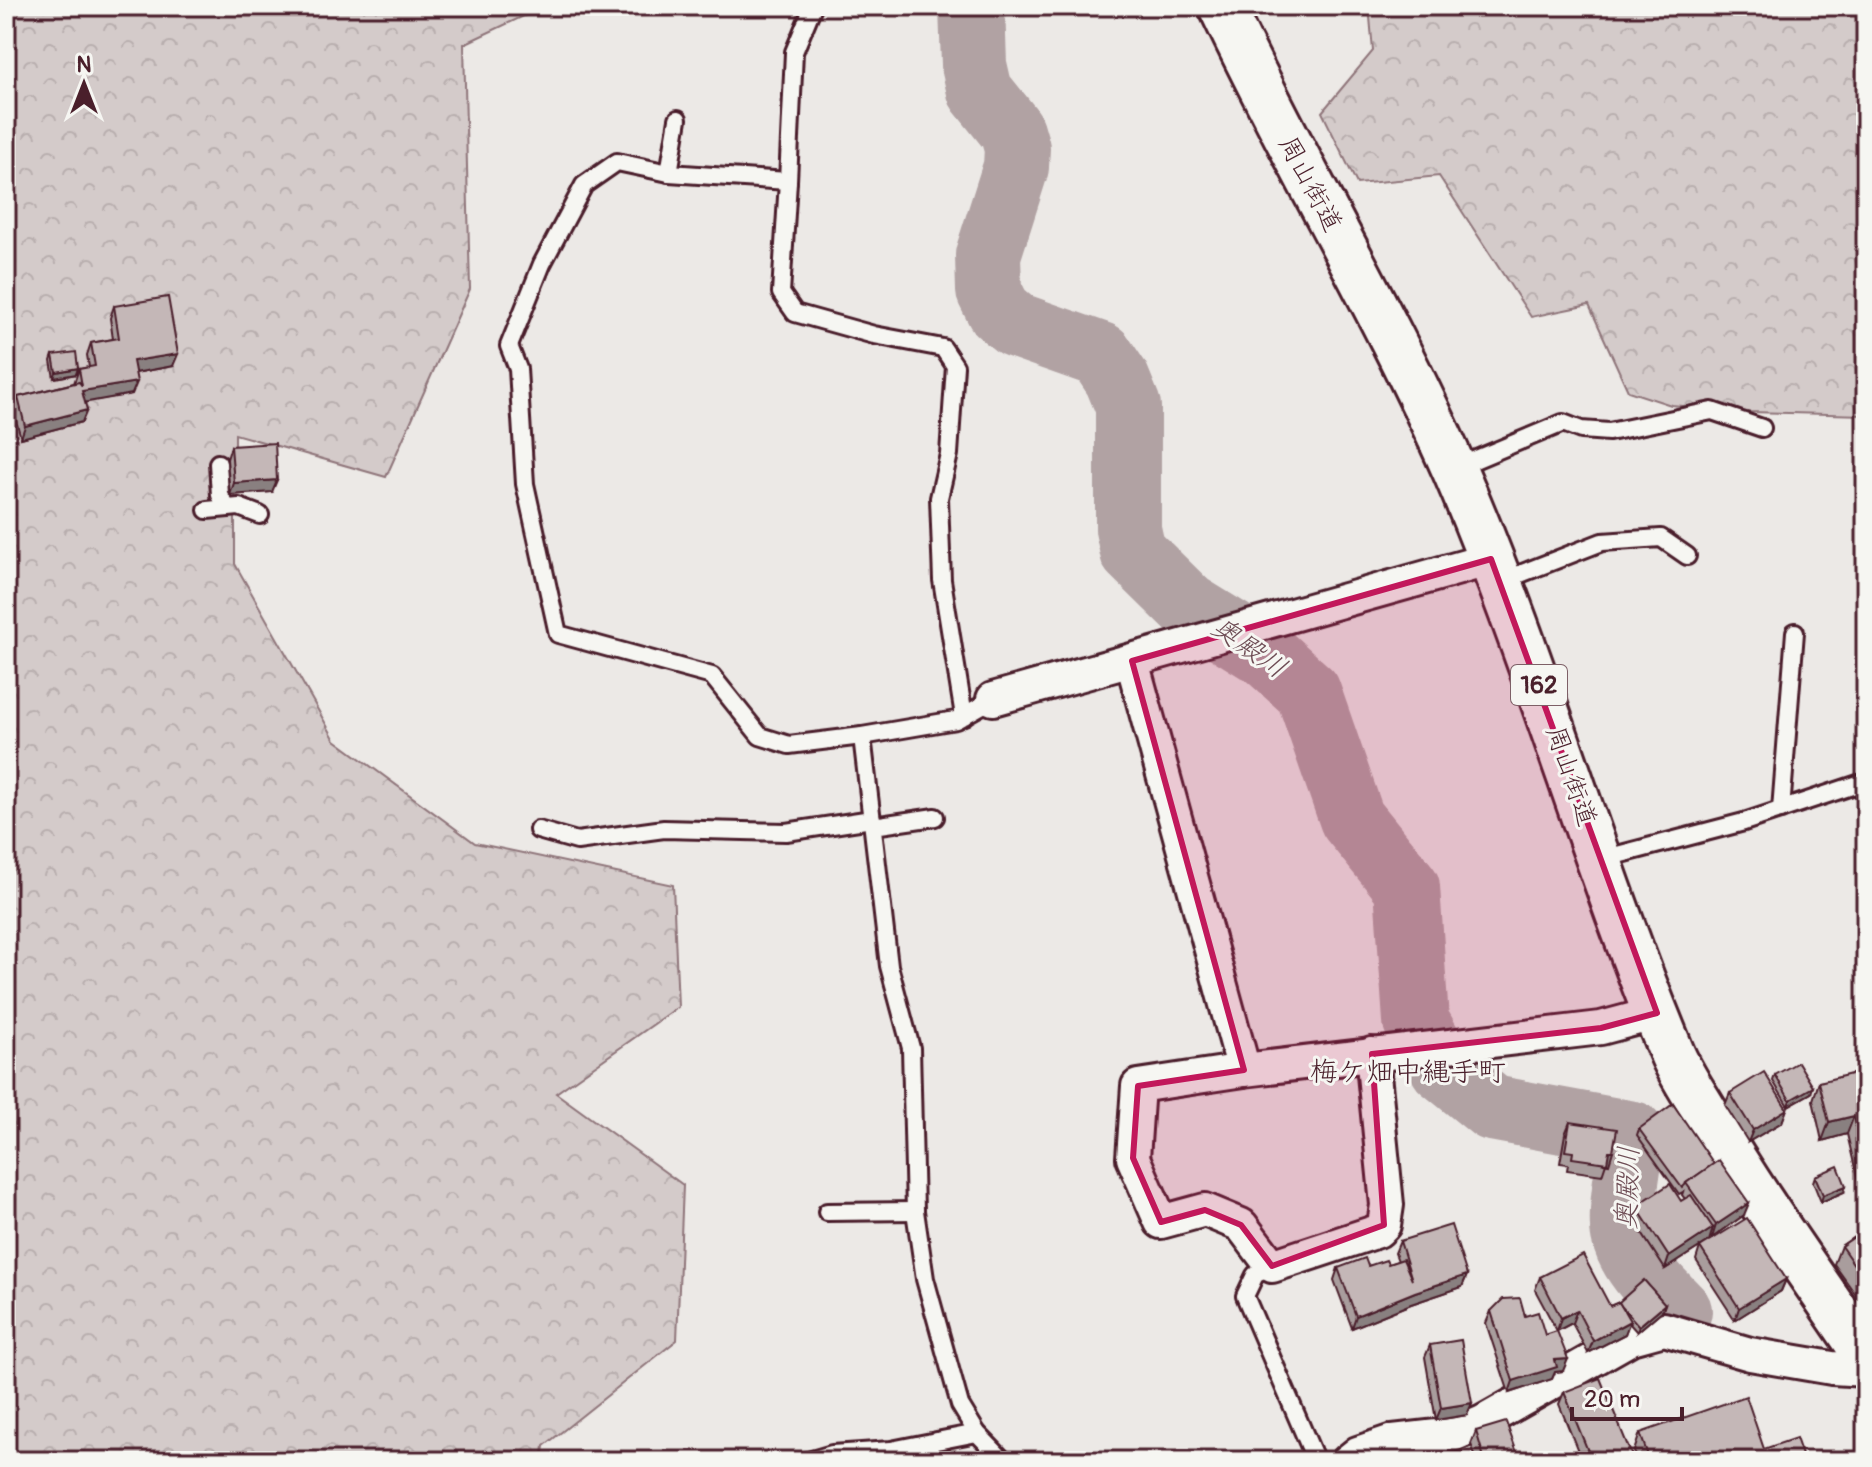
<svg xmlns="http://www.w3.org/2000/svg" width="1872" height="1467" viewBox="0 0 1872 1467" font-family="Pangolin,'Klee One',sans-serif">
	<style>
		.forest { fill: url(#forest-crowns); stroke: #8f757a; stroke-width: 2 }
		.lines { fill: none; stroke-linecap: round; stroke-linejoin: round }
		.river { stroke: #b1a2a3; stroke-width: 66 }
		.service-casing { stroke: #4a1f2b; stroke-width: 22 }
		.minor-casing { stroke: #4a1f2b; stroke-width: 38 }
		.trunk-casing { stroke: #4a1f2b; stroke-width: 50 }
		.service { stroke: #f6f6f2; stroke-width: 16 }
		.minor { stroke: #f6f6f2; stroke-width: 32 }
		.trunk { stroke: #f6f6f2; stroke-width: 44 }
		.wall { fill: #a99d9d; stroke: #4a1f2b; stroke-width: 2 }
		.shaded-wall { fill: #898080; stroke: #4a1f2b; stroke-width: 2 }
		.building { fill: #c4b7b7; stroke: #4a1f2b; stroke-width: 2 }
		.marked { fill: #c2185b; fill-opacity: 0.2; stroke: #c2185b; stroke-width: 6; stroke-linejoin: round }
		.labels { text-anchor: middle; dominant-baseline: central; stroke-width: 6; stroke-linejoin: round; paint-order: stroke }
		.shield { fill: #f6f6f2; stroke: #7e6067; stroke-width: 2 }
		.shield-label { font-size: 24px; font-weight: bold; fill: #4a1f2b }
		.street-label { font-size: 26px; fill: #4a1f2b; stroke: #f6f6f2 }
		.water-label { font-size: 28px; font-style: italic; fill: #6e4d55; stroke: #f6f6f2 }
		.neighbourhood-label { font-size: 28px; fill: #4a1f2b; stroke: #f6f6f2 }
	</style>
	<defs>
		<pattern id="forest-crowns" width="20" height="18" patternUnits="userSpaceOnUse" patternTransform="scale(2)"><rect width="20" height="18" fill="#d4cbca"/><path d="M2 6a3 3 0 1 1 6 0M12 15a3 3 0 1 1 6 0" fill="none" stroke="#b8aeae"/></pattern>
	</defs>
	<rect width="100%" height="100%" fill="#ece9e6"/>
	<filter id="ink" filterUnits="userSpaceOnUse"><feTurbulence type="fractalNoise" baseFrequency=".0125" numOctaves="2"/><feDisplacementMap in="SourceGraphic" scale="16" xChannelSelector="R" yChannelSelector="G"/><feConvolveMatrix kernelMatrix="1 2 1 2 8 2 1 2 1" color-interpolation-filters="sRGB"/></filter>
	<g filter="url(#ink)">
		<!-- forest -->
		<g class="forest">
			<polygon points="6,6 545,6 464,44 470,289 386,477 235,434 235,564 335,740 475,843 673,885 678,1007 556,1093 683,1185 677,1340 544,1446 542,1461 6,1461"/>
			<polygon points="1369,6 1866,6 1866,415 1748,412 1671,405 1628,391 1589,305 1531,317 1439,176 1357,184 1322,112 1373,51"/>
		</g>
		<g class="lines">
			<!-- river -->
			<path class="river" d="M972,6L974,65L980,91L1012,131L1017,148L1016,167L988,255L989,291L999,311L1016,325L1101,355L1117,379L1128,406V529L1133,552L1188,606L1267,655L1308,692L1352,819L1407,887L1416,1021L1443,1068L1492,1108L1633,1134C1630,1161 1619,1209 1624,1235C1630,1264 1659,1290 1679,1311"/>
			<defs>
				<g id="service">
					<polyline points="813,6 794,52 788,181 669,173 617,162 584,185 542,264 509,346 518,369 525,484 558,634 712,676 760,736 789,745 862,736 956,720 993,699"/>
					<polyline points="669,173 678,119"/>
					<polyline points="788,181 781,293 795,313 874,335 943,348 955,366 949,454 939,498 942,580 964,716"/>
					<polyline points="218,463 220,495 227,508"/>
					<polyline points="1455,468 1563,423 1581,430 1609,432 1712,411 1762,428"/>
					<polyline points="207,510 239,507 260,515"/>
					<polyline points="1502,581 1602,542 1661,538 1687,556"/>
					<polyline points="862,736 889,966 911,1048 915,1211 925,1279 960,1405 977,1433 1004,1461"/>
					<polyline points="1781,810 1795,632"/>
					<polyline points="873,826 935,817"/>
					<polyline points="538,830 577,841 664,829 786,832 872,819"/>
					<polyline points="1602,859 1744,822 1858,784 1866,794"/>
					<polyline points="827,1212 915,1211"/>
					<polyline points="1272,1266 1255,1275 1245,1296 1316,1461"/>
					<polyline points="808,1461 832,1454 891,1450 977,1433"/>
				</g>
				<g id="minor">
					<polyline points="1132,661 1244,1070 1601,1028 1657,1013"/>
					<polyline points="993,699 1491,559"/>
					<polyline points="1244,1070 1138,1086 1133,1158 1161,1222 1205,1210 1241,1225 1272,1266 1378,1231 1384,1225 1387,1205 1372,1054"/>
					<polyline points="1348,1461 1358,1453 1393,1441 1455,1434 1483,1422 1631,1338 1664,1329 1750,1354 1832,1368 1866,1370"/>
				</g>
				<path id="trunk" d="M1221,6C1295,163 1385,312 1455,471C1537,661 1592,861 1671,1051C1680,1074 1696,1096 1708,1117C1756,1199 1813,1277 1866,1356"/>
			</defs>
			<!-- service casing -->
			<use href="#service" class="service-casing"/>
			<!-- minor casing -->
			<use href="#minor" class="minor-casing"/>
			<!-- trunk casing -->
			<use href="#trunk" class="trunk-casing"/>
			<!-- service -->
			<use href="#service" class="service"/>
			<!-- minor -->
			<use href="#minor" class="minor"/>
			<!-- trunk -->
			<use href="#trunk" class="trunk"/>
		</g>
		<!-- wall -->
		<g class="wall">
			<polygon points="114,306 173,366 135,373 132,394 85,402 82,422 21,438 13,410 18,397 74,383 79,369 89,367 87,355 91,343 113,339 110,318"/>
			<polygon points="53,355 78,368 76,374 54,378 51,361"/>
			<polygon points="231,446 272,492 230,495 227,459"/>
			<polygon points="1775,1075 1811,1093 1788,1106 1773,1081"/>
			<polygon points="1866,1076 1866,1201 1863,1202 1847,1134 1822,1141 1813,1100 1819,1082"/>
			<polygon points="1730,1093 1787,1109 1782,1122 1748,1142 1725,1105"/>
			<polygon points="1570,1122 1609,1164 1606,1163 1602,1175 1567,1170 1568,1164 1560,1163 1565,1134"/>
			<polygon points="1639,1129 1744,1215 1712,1238 1710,1236 1709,1241 1665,1269 1632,1218 1636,1206 1681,1201 1685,1199 1682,1195 1683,1192 1679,1194 1637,1135"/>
			<polygon points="1815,1176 1844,1192 1821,1202 1813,1182"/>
			<polygon points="1866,1229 1866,1309 1834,1264 1841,1246"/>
			<polygon points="1400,1241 1467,1275 1462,1287 1411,1304 1352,1328 1334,1280 1338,1268 1388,1264 1398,1261 1395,1253"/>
			<polygon points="1700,1247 1786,1279 1781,1291 1735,1320 1696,1260"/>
			<polygon points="1540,1277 1610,1306 1619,1302 1665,1304 1663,1310 1637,1332 1629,1323 1625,1334 1588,1353 1572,1323 1557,1331 1535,1290"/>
			<polygon points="1491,1311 1525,1316 1545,1335 1563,1371 1555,1372 1552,1379 1509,1393 1486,1323"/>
			<polygon points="1430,1345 1472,1403 1467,1415 1436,1420 1425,1357"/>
			<polygon points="1564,1392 1634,1461 1582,1461 1559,1404"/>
			<polygon points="1476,1431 1520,1461 1477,1461 1471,1444"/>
			<polygon points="1640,1433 1764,1449 1804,1461 1637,1461 1634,1451"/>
		</g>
		<!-- shaded-wall -->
		<g class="shaded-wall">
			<polygon points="178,354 173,366 129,374 133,361"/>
			<polygon points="78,368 76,374 54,378 56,372"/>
			<polygon points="137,382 132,394 77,404 82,391"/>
			<polygon points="87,410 82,422 21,438 25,426"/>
			<polygon points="277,480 272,492 230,495 234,483"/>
			<polygon points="1813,1087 1811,1093 1788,1106 1790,1100"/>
			<polygon points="1787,1109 1782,1122 1748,1142 1753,1130"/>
			<polygon points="1854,1116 1847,1134 1822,1141 1829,1122"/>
			<polygon points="1609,1151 1613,1151 1609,1164 1604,1163"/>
			<polygon points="1846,1186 1844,1192 1821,1202 1823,1195"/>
			<polygon points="1749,1203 1744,1215 1712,1238 1716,1225"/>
			<polygon points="1713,1228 1709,1241 1665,1269 1669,1257"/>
			<polygon points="1467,1275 1462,1287 1411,1304 1352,1328 1356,1316 1415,1292"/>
			<polygon points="1786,1279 1781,1291 1735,1320 1739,1308"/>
			<polygon points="1665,1304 1663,1310 1637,1332 1639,1326"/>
			<polygon points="1577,1310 1572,1323 1557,1331 1561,1318"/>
			<polygon points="1630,1321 1625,1334 1588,1353 1593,1341"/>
			<polygon points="1568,1359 1563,1371 1555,1372 1552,1379 1509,1393 1513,1381 1555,1360"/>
			<polygon points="1472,1403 1467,1415 1436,1420 1441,1408"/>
		</g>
		<!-- building -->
		<g class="building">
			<polygon points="168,297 178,354 133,361 137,382 82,391 87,410 25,426 18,397 79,382 82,386 79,369 95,366 91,343 119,338 114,306"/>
			<polygon points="76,352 78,368 56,372 53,355"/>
			<polygon points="275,443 277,480 234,483 231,446"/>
			<polygon points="1798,1062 1813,1087 1790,1100 1775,1075"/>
			<polygon points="1863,1071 1864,1077 1866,1076 1866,1167 1854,1116 1829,1122 1819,1082"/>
			<polygon points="1764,1072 1787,1109 1753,1130 1730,1093"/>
			<polygon points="1673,1104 1714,1164 1686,1183 1685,1185 1682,1188 1639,1129"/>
			<polygon points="1570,1122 1617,1129 1613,1151 1609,1151 1607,1163 1572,1158 1573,1152 1565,1151"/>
			<polygon points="1719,1160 1749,1203 1716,1225 1686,1183"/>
			<polygon points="1838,1166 1846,1186 1823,1195 1815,1176"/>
			<polygon points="1670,1184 1681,1201 1691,1195 1713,1228 1669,1257 1636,1206"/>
			<polygon points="1747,1218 1786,1279 1739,1308 1700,1247"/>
			<polygon points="1451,1225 1467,1275 1415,1292 1356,1316 1338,1268 1365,1258 1368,1266 1386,1260 1388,1264 1403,1259 1412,1280 1400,1241"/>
			<polygon points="1866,1229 1866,1282 1841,1246"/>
			<polygon points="1583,1255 1610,1306 1619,1302 1630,1321 1593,1341 1577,1310 1561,1318 1540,1277"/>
			<polygon points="1644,1280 1665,1304 1639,1326 1622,1307 1619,1302"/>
			<polygon points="1520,1298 1525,1316 1538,1312 1545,1335 1557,1331 1568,1359 1555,1360 1557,1367 1513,1381 1491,1311 1503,1299"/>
			<polygon points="1461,1340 1472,1403 1441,1408 1430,1345"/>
			<polygon points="1600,1378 1634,1461 1592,1461 1564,1392"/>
			<polygon points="1746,1396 1764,1449 1796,1438 1804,1461 1650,1461 1640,1433"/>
			<polygon points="1506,1422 1520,1461 1485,1461 1476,1431"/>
		</g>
	</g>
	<!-- marked area -->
	<path class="marked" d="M1491,559L1657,1013L1601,1028L1372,1054L1384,1225L1272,1266L1241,1225L1205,1210L1161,1222L1133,1158L1138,1086L1244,1070L1132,661Z"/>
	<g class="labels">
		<!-- shield labels -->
		<rect class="shield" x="1511" y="665" width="56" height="40" rx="6"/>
		<g class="shield-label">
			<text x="1539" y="685">162</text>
		</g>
		<!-- street labels -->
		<g class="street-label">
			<text transform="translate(1310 184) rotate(62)">周山街道</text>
			<text transform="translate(1571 776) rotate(71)">周山街道</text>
		</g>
		<!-- water labels -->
		<g class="water-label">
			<text transform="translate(1249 648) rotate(35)">奥殿川</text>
			<text transform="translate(1628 1188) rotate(-88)">奥殿川</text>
		</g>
		<!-- neighbourhood labels -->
		<g class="neighbourhood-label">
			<text x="1408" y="1072">梅ケ畑中縄手町</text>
		</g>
	</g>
	<!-- margin -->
	<rect width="1872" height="1467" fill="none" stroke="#f6f6f2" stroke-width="32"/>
	<rect x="16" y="16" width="1840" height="1435" fill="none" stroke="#4a1f2b" stroke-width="3" filter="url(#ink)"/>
	<!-- north arrow -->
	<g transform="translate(84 84)" stroke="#f6f6f2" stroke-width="6" paint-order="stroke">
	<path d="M0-6L14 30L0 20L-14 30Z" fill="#4a1f2b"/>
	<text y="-12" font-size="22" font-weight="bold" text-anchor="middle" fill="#4a1f2b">N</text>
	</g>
	<!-- scale -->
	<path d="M1572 1407v12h110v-12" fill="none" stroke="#4a1f2b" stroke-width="4"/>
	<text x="1584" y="1407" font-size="24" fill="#4a1f2b" stroke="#f6f6f2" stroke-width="6" paint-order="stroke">20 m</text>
</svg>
